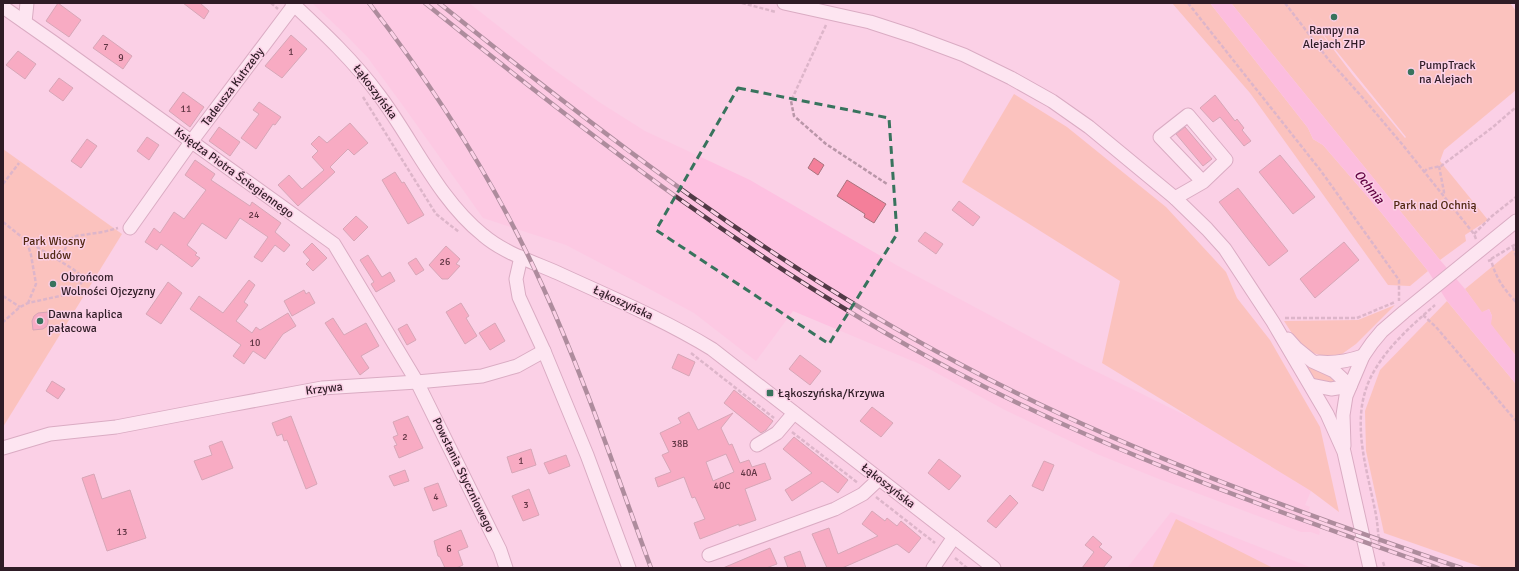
<svg xmlns="http://www.w3.org/2000/svg" width="1519" height="571" viewBox="0 0 1519 571" font-family="Signika,sans-serif">
	<style>
		.built { fill: #fec1e1 }
		.green { fill: #fbb28e; fill-rule: evenodd }
		.water { fill: #fda7d5 }
		.building { fill: #f47f9a; stroke: #aa737e; fill-rule: evenodd }
		.lines { fill: none; stroke-linecap: round; stroke-linejoin: round }
		.minor-casing { stroke: #b2809a; stroke-width: 15 }
		.path { stroke: #b996a8; stroke-width: 2.5; stroke-dasharray: 4 2; stroke-linecap: butt }
		.minor { stroke: #fff; stroke-width: 13 }
		.rail-casing { stroke: #513a46; stroke-width: 4.5 }
		.rail { stroke: #fbd0e6; stroke-width: 3; stroke-dasharray: 9; stroke-linecap: butt }
		.marked { fill: none; stroke: #38735d; stroke-width: 3; stroke-dasharray: 8 5; stroke-linejoin: round }
		.poi-dot { fill: #38735d; stroke: #fbd0e6; stroke-width: 1.5 }
		.labels { text-anchor: middle; dominant-baseline: central; stroke-width: 3; stroke-linejoin: round; paint-order: stroke }
		.number-label { font-size: 10px; fill: #603543 }
		.poi-label { font-size: 12px; fill: #2f1c26; stroke: #fbd0e6; text-anchor: start }
		.street-label { font-size: 12px; fill: #2f1c26; stroke: #fbd0e6 }
		.park-label { font-size: 12px; fill: #512812; stroke: #fbd0e6 }
		.water-label { font-size: 13px; font-style: italic; fill: #600041; stroke: #fbd0e6 }
	</style>
	<rect width="100%" height="100%" fill="#fbd0e6"/>
	<!-- built -->
	<g class="built">
		<polygon points="312,3 469,3 549,66 599,102 645,131 750,180 898,266 1079,363 1199,422 1311,491 1305,505 1310,507 1309,510 1320,532 1319,535 1311,532 1301,532 1159,479 1097,454 1005,410 922,365 793,311 756,361 694,313 644,286 566,245 483,218 404,107 368,58 346,35"/>
		<polygon points="1171,512 1312,568 1127,568"/>
	</g>
	<!-- green -->
	<g class="green">
		<polygon points="1172,3 1210,3 1308,128 1313,139 1323,145 1380,211 1428,271 1410,286 1388,285 1250,93"/>
		<path d="M1231,3H1510L1516,11V90L1444,150L1440,161L1488,220L1465,235L1466,241L1440,260ZM1309,17L1406,137L1405,138L1352,74Z"/>
		<polygon points="1014,94 1067,127 1166,207 1226,272 1237,298 1270,340 1320,427 1339,512 1311,491 1102,363 1120,281 962,182"/>
		<polygon points="3,149 122,234 3,427"/>
		<polygon points="1516,247 1516,356 1490,324 1492,316 1489,309 1482,313 1465,289"/>
		<polygon points="1447,301 1516,384 1516,568 1484,568 1384,533 1366,451 1365,411 1380,370"/>
		<polygon points="1395,305 1356,344 1342,354 1326,357 1310,352 1297,341 1284,321 1358,320"/>
		<path d="M1309,367L1326,373L1334,381L1333,384C1318,382 1314,382 1306,368Z"/>
		<polygon points="1176,519 1273,568 1152,568"/>
	</g>
	<!-- water -->
	<polygon class="water" points="1210,3 1231,3 1440,260 1465,289 1482,312 1489,309 1492,316 1491,324 1516,356 1516,384 1447,301 1428,271 1380,211 1323,145 1313,139 1308,128"/>
	<!-- building -->
	<g class="building">
		<polygon points="58,3 81,20 69,37 46,21"/>
		<polygon points="183,3 200,3 209,11 204,19"/>
		<polygon points="103,35 132,56 123,69 93,48"/>
		<polygon points="291,35 307,49 282,78 265,66"/>
		<polygon points="18,51 36,64 25,79 6,65"/>
		<polygon points="59,78 73,88 63,101 49,91"/>
		<polygon points="183,92 204,107 190,127 169,111"/>
		<polygon points="1215,95 1235,121 1237,119 1244,128 1242,130 1251,141 1244,146 1220,117 1213,122 1200,108"/>
		<polygon points="259,102 281,117 275,125 273,124 256,149 241,138 259,114 253,110"/>
		<polygon points="350,123 368,143 354,155 348,149 330,167 335,172 298,206 278,185 289,175 302,189 324,170 312,157 318,151 311,144 319,136 327,143"/>
		<polygon points="219,127 240,142 230,156 209,141"/>
		<polygon points="1185,127 1212,159 1203,166 1176,134"/>
		<polygon points="147,137 159,145 149,160 137,151"/>
		<polygon points="87,139 97,146 81,168 71,161"/>
		<polygon points="1280,155 1315,197 1293,214 1259,172"/>
		<polygon points="814,158 824,165 818,175 808,168"/>
		<polygon points="195,160 215,174 211,180 250,206 252,202 281,223 275,232 290,245 284,252 275,245 262,262 254,257 268,237 240,218 226,239 202,223 187,245 197,253 195,255 200,258 192,267 161,244 157,250 145,242 154,228 160,233 174,212 184,219 206,190 185,175"/>
		<polygon points="395,172 402,183 404,182 424,215 408,224 382,180"/>
		<polygon points="847,180 886,204 874,223 864,217 865,214 837,196"/>
		<polygon points="1238,188 1288,251 1269,266 1219,202"/>
		<polygon points="959,201 980,217 973,226 952,210"/>
		<polygon points="356,216 368,227 354,241 343,229"/>
		<polygon points="925,232 943,244 936,254 918,241"/>
		<polygon points="1344,242 1359,260 1315,298 1300,279"/>
		<polygon points="312,243 327,258 313,271 306,264 310,260 303,252"/>
		<polygon points="446,246 460,259 456,264 460,266 448,279 442,279 429,265"/>
		<polygon points="368,255 382,277 390,272 395,281 376,292 371,284 374,282 360,260"/>
		<polygon points="416,258 424,270 416,275 408,263"/>
		<polygon points="249,280 255,285 244,302 248,305 236,321 252,333 256,327 260,330 288,313 296,326 283,334 265,359 253,351 244,364 233,356 241,345 190,309 199,296 223,313"/>
		<polygon points="168,282 182,293 161,324 146,314"/>
		<polygon points="304,290 306,294 309,292 315,303 292,316 284,301"/>
		<polygon points="461,303 469,316 466,318 477,336 465,344 446,312"/>
		<polygon points="48,312 48,322 47,326 43,329 33,330 32,321 34,316 38,313"/>
		<polygon points="333,318 344,335 366,323 379,346 361,356 369,368 360,375 325,323"/>
		<polygon points="495,323 505,341 490,350 479,333"/>
		<polygon points="407,324 416,340 407,345 398,329"/>
		<polygon points="678,354 695,362 689,376 672,368"/>
		<polygon points="800,355 821,371 810,385 789,369"/>
		<polygon points="52,381 65,389 58,399 46,391"/>
		<polygon points="734,390 773,421 766,430 761,433 724,403"/>
		<polygon points="872,407 893,423 881,437 860,421"/>
		<path d="M689,412L698,430L733,413L721,428L729,445L732,444L740,463L749,460L752,467L765,463L771,479L745,489L756,520L739,526V524L700,539L694,523L705,519L695,497L692,498L684,477L658,487L655,478L671,472L662,455L669,452L660,433L681,423L678,418ZM726,454L734,472L713,481L706,462Z"/>
		<polygon points="291,416 317,484 306,489 287,440 284,441 282,434 277,436 272,423"/>
		<polygon points="408,416 423,448 399,458 394,446 397,445 393,437 398,435 393,422"/>
		<polygon points="794,437 848,480 838,493 822,481 792,501 785,490 812,473 783,449"/>
		<polygon points="222,441 233,468 202,480 194,461 212,455 209,446"/>
		<polygon points="531,449 536,465 512,473 507,457"/>
		<polygon points="566,455 570,466 549,474 544,463"/>
		<polygon points="939,459 961,476 949,490 928,473"/>
		<polygon points="1044,461 1054,465 1043,491 1032,486"/>
		<polygon points="405,470 409,481 394,486 389,476"/>
		<polygon points="94,474 102,499 130,490 146,538 107,551 82,478"/>
		<polygon points="438,483 447,506 433,511 424,488"/>
		<polygon points="529,489 539,515 523,521 512,496"/>
		<polygon points="1010,495 1018,503 996,528 987,521"/>
		<polygon points="872,511 885,521 887,518 897,526 901,521 921,538 909,553 897,544 842,568 827,568 812,534 829,528 838,554 878,536 862,524"/>
		<polygon points="461,530 468,547 458,551 463,565 456,568 445,568 440,557 438,556 434,541"/>
		<polygon points="1093,536 1102,544 1099,547 1112,557 1103,568 1082,568 1094,552 1085,545"/>
		<polygon points="770,548 777,564 766,568 723,568"/>
		<polygon points="800,551 806,568 788,568 784,557"/>
	</g>
	<g class="lines">
		<defs>
			<g id="minor">
				<path d="M292,3C323,32 354,61 379,95C413,140 438,199 483,235C504,253 533,262 558,273C610,297 663,319 712,349L994,568"/>
				<polyline points="784,3 870,22 913,36 964,55 1011,78 1052,101 1089,127 1175,198 1207,229 1225,249 1273,322 1327,414 1344,452 1370,568"/>
				<polyline points="3,7 53,42 334,244 417,382 500,550 506,568"/>
				<polyline points="25,22 27,3"/>
				<polyline points="1175,198 1203,182 1226,160 1188,115 1160,137 1203,182"/>
				<polyline points="130,228 191,142 294,5"/>
				<polyline points="521,257 516,279 519,297 544,351 587,455 629,568"/>
				<polyline points="1288,339 1296,348 1312,361 1334,371 1350,386"/>
				<path d="M1319,362C1335,364 1348,361 1363,356"/>
				<polyline points="1311,385 1331,389 1350,386"/>
				<polyline points="757,445 777,433 794,413"/>
				<polyline points="1344,446 1343,415 1346,396 1363,356 1372,343 1382,331 1404,312 1516,221"/>
				<polyline points="3,448 50,434 116,427 225,406 322,388 417,382 482,376 517,366 544,351"/>
				<polyline points="709,555 835,509 863,494 879,479"/>
				<polyline points="933,568 954,537"/>
			</g>
		</defs>
		<!-- minor casing -->
		<use href="#minor" class="minor-casing"/>
		<!-- path -->
		<g class="path">
			<polyline points="271,3 278,9"/>
			<polyline points="742,3 776,12"/>
			<polyline points="1188,3 1321,171 1399,280 1399,301"/>
			<polyline points="1285,3 1328,59 1363,98 1402,144 1474,234 1476,239"/>
			<polyline points="826,25 791,101 794,116 826,144 887,184"/>
			<polyline points="363,97 436,214 459,232"/>
			<polyline points="1439,166 1444,192 1443,195"/>
			<polyline points="1424,172 1427,169 1441,166 1493,127 1516,107"/>
			<polyline points="3,184 19,163"/>
			<polyline points="3,222 27,241 73,269 84,278 77,290 69,294 28,303 20,307 3,322"/>
			<polyline points="1474,234 1492,216 1516,197"/>
			<polyline points="27,242 31,255 36,284 28,303"/>
			<polyline points="1513,247 1516,256"/>
			<polyline points="1491,259 1516,244"/>
			<polyline points="59,261 70,239 76,236 103,232 118,228"/>
			<path d="M1488,261L1491,260C1496,278 1503,288 1516,302"/>
			<polyline points="3,296 20,307"/>
			<polyline points="1423,315 1436,327 1516,421"/>
			<polyline points="1285,318 1357,318 1395,302"/>
			<polyline points="691,353 774,418"/>
			<polyline points="792,432 858,483"/>
			<polyline points="876,497 935,543"/>
			<path d="M1380,550C1378,537 1378,523 1375,510C1366,465 1349,416 1373,373C1388,346 1412,325 1435,305"/>
			<polyline points="955,558 967,568"/>
			<polyline points="1383,562 1385,568"/>
		</g>
		<!-- minor -->
		<use href="#minor" class="minor"/>
		<defs>
			<g id="rail">
				<path d="M369,3C436,90 496,184 542,285C584,377 616,473 651,568"/>
				<path d="M425,3C592,138 763,270 954,371C1109,453 1273,510 1438,568"/>
				<path d="M439,3C603,135 771,264 958,363C1118,449 1290,509 1461,568"/>
			</g>
		</defs>
		<!-- rail casing -->
		<use href="#rail" class="rail-casing"/>
		<!-- rail -->
		<use href="#rail" class="rail"/>
	</g>
	<!-- marked area -->
	<path d="M0 0H1519V571H0ZM738,88L889,118L897,234L829,344L656,230Z" fill="#fbd0e6" fill-opacity=".55" fill-rule="evenodd"/>
	<path class="marked" d="M738,88L889,118L897,234L829,344L656,230Z"/>
	<!-- markers -->
	<g class="poi-dot">
		<circle cx="1334" cy="17" r="4"/>
		<circle cx="1411" cy="72" r="4"/>
		<circle cx="53" cy="284" r="4"/>
		<circle cx="40" cy="321" r="4"/>
		<rect x="766" y="389" width="8" height="8" rx="2"/>
	</g>
	<g class="labels">
		<!-- number labels -->
		<g class="number-label">
			<text x="106" y="47">7</text>
			<text x="291" y="52">1</text>
			<text x="121" y="58">9</text>
			<text x="186" y="109">11</text>
			<text x="254" y="215">24</text>
			<text x="445" y="262">26</text>
			<text x="255" y="343">10</text>
			<text x="405" y="437">2</text>
			<text x="680" y="444">38B</text>
			<text x="521" y="461">1</text>
			<text x="749" y="473">40A</text>
			<text x="722" y="486">40C</text>
			<text x="436" y="497">4</text>
			<text x="526" y="505">3</text>
			<text x="122" y="532">13</text>
			<text x="449" y="549">6</text>
		</g>
		<!-- poi labels -->
		<g class="poi-label">
			<text x="1334" y="30" text-anchor="middle">Rampy na<tspan x="1334" dy="14">Alejach ZHP</tspan></text>
			<text x="1419" y="65">PumpTrack<tspan x="1419" dy="14">na Alejach</tspan></text>
			<text x="61" y="277">Obrońcom<tspan x="61" dy="14">Wolności Ojczyzny</tspan></text>
			<text x="48" y="314">Dawna kaplica<tspan x="48" dy="14">pałacowa</tspan></text>
			<text x="778" y="393">Łąkoszyńska/Krzywa</text>
		</g>
		<!-- street labels -->
		<g class="street-label">
			<text transform="translate(233 87) rotate(-53)">Tadeusza Kutrzeby</text>
			<text transform="translate(375 92) rotate(53)">Łąkoszyńska</text>
			<text transform="translate(234 173) rotate(36)">Księdza Piotra Ściegiennego</text>
			<text transform="translate(623 303) rotate(25)">Łąkoszyńska</text>
			<text transform="translate(324 389) rotate(-7)">Krzywa</text>
			<text transform="translate(463 475) rotate(64)">Powstania Styczniowego</text>
			<text transform="translate(888 486) rotate(38)">Łąkoszyńska</text>
		</g>
		<!-- park labels -->
		<g class="park-label">
			<text x="1435" y="205">Park nad Ochnią</text>
			<text x="54" y="241">Park Wiosny<tspan x="54" dy="14">Ludów</tspan></text>
		</g>
		<!-- water labels -->
		<g class="water-label">
			<text transform="translate(1369 187) rotate(51)">Ochnia</text>
		</g>
	</g>
	<!-- border -->
	<rect width="1519" height="571" fill="none" stroke="#2f1c26" stroke-width="8"/>
</svg>
